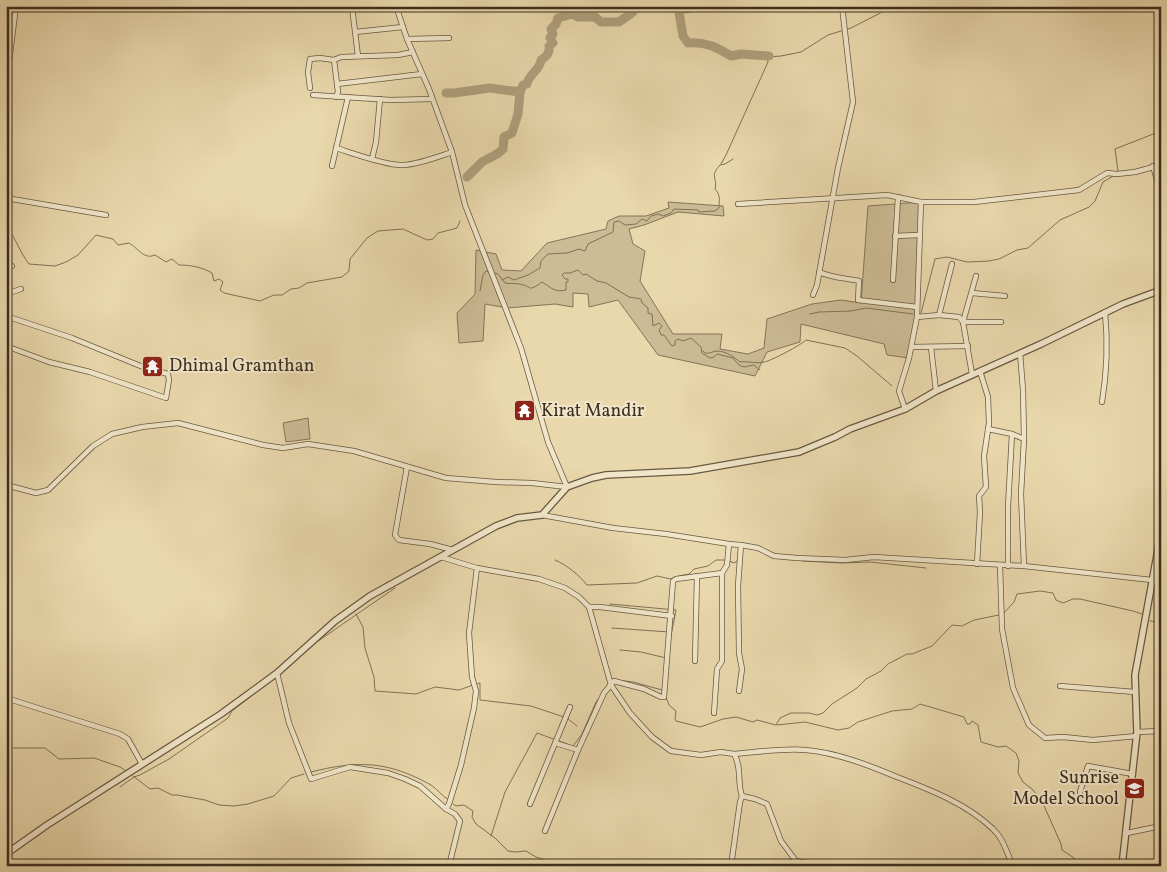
<svg xmlns="http://www.w3.org/2000/svg" width="1167" height="872" viewBox="0 0 1167 872" font-family="Vollkorn,serif">
	<style>
		.green { fill: #ccbb94; stroke: #84755a }
		.lines { fill: none; stroke-linecap: round; stroke-linejoin: round }
		.stream { stroke: #817257; stroke-width: 1 }
		.river { stroke: #af9f7c; stroke-width: 9 }
		.minor-casing { stroke: #685943; stroke-width: 6 }
		.tertiary-casing { stroke: #685943; stroke-width: 8 }
		.minor { stroke: #f1e6c9; stroke-width: 4.5 }
		.tertiary { stroke: #f1e6c9; stroke-width: 5.5 }
		.labels { text-anchor: middle; dominant-baseline: central; stroke-width: 4; stroke-linejoin: round; paint-order: stroke }
		.poi-label { font-size: 18px; fill: #3d2f20; stroke: #f1e6c9; text-anchor: start }
	</style>
	<rect width="100%" height="100%" fill="#e9d8ac"/>
	<filter id="stains"><feTurbulence type="fractalNoise" baseFrequency=".004" numOctaves="4"/><feColorMatrix values="0 0 0 0 .2 0 0 0 0 .09 0 0 0 0 .02 0 0 0 .5 -.17"/></filter>
	<radialGradient id="worn" r=".72"><stop offset=".6" stop-color="#630" stop-opacity="0"/><stop offset="1" stop-color="#630" stop-opacity=".3"/></radialGradient>
	<!-- green -->
	<g class="green">
		<polygon points="668,202 723,206 724,216 678,212 644,225 629,229 633,244 645,251 640,281 673,334 722,334 720,349 748,354 764,348 767,319 812,304 841,300 861,303 868,206 921,202 917,317 909,358 887,355 884,344 801,324 800,342 767,352 755,376 658,355 618,300 589,307 588,294 573,293 573,307 555,304 507,308 485,304 483,341 459,343 457,313 475,294 476,250 496,254 502,270 521,271 547,243 606,229 608,221 619,216 646,216 669,208"/>
		<polygon points="308,418 310,439 286,442 283,423"/>
	</g>
	<g class="lines">
		<!-- stream -->
		<g class="stream">
			<polyline points="721,164 726,155 768,62 767,57 781,56 801,52 828,35 851,28 894,6"/>
			<polyline points="1118,171 1115,149 1161,131"/>
			<path d="M6,224C15,237 19,251 29,264L55,266L66,262L78,255L96,235L113,239L118,245L129,243C138,248 144,260 155,255L166,262L172,259L179,265C190,265 202,267 212,273L214,281L219,279L223,282L220,290L224,293L260,301L274,295H282L291,289L299,288L307,283L342,277L349,271L350,259L367,238L378,231L403,229L427,240L433,239L438,233L457,228L460,221"/>
			<path d="M494,273L498,274L505,283C509,284 514,283 519,284C533,286 527,293 542,282C550,287 555,293 566,290V282H568V279H565L562,275L564,273H570L578,270L583,275L586,274L597,281L606,283L629,297L641,299L642,303L648,308V313L652,314L653,326L659,323L662,326L659,330L661,335H664L672,346L675,345V341L678,339L683,341L691,338L701,347L702,353L710,358L714,357L717,354L733,358L739,365L744,367L754,365L760,370"/>
			<path d="M502,280L508,277L514,280L528,275L540,268L541,261L548,254L567,253L579,249L585,251L588,244L613,232L614,222L619,221L625,225L636,224L642,219L647,221L651,216L658,214L663,216L671,213L674,209L698,210L699,212L715,211L719,208C719,201 721,195 715,189C718,177 709,177 720,165L725,164L733,159"/>
			<polyline points="480,291 483,275 486,271 490,272"/>
			<polyline points="921,313 935,259 947,257 967,262 989,261 999,259 1017,250 1028,248 1060,220 1089,207 1095,201 1103,182 1115,175"/>
			<polyline points="810,314 819,312 851,311 866,308 913,314"/>
			<path d="M703,351L705,353C710,354 713,351 717,351C726,351 734,357 740,362C748,361 757,364 764,362C771,361 801,345 806,340L845,348L857,356L892,386"/>
			<path d="M555,560C567,565 579,575 587,585L637,583L657,576L671,579L675,577"/>
			<polyline points="729,561 734,563 737,561"/>
			<polyline points="802,561 842,563 870,562 926,568"/>
			<polyline points="679,576 689,574 694,569 708,566 716,560 725,560"/>
			<polyline points="610,604 676,610 671,636"/>
			<polyline points="356,614 363,627 365,648 374,677 375,691 416,694 435,687 459,690 473,685"/>
			<polyline points="1002,615 1014,602 1017,594 1040,591 1053,593 1056,600 1063,603 1073,599 1080,599 1133,611 1142,614"/>
			<polyline points="1150,621 1161,622"/>
			<polyline points="612,628 669,632"/>
			<polyline points="311,646 395,588"/>
			<polyline points="620,650 641,652 666,658"/>
			<polyline points="617,680 633,682 662,690"/>
			<polyline points="477,684 480,683 480,700 531,706 564,717"/>
			<polyline points="666,697 669,705 676,711 675,719 676,721 700,727 723,719 736,717 753,722 757,720 776,725 780,718 791,713 809,713 817,715 823,713 832,704 857,688 866,679 881,671 888,664 907,654 912,654 932,646 952,625 962,626 974,620 999,615"/>
			<polyline points="568,719 577,726"/>
			<polyline points="777,725 805,722 838,730 849,728 858,722 892,711 912,709 920,704 964,717 967,724 970,724 972,721 978,725 981,742 998,747 1006,746 1016,753 1019,761 1018,773 1023,782 1032,789 1041,799 1061,844 1062,850 1074,858 1078,866"/>
			<polyline points="573,746 582,734 596,702 600,697"/>
			<polyline points="6,748 45,748 59,759 94,758 120,767 126,771"/>
			<path d="M311,772C358,760 388,761 431,785C437,789 442,796 449,800"/>
			<polyline points="133,776 150,789 158,788 172,795 177,795 205,800 219,805 234,806 248,804 274,796 291,778 304,774"/>
			<polyline points="120,787 134,777 140,775 169,759 228,718 232,711 263,687"/>
			<polyline points="453,804 456,806 464,805 473,811 472,817 476,824 495,838 508,851 515,852 526,851 536,857 562,866"/>
			<polyline points="491,836 505,792 537,733 570,745"/>
		</g>
		<!-- river -->
		<g class="river">
			<path d="M678,6L683,36L688,43C704,41 718,47 731,56L741,54L769,56"/>
			<polyline points="680,6 686,9 699,6"/>
			<polyline points="446,93 454,93 490,88 520,92"/>
			<path d="M467,177L482,162L497,154L503,149L504,137L512,133L518,114L520,92L523,85L527,84C529,74 540,70 541,60C547,56 550,53 549,46L553,43L550,38L553,34L551,29L556,24L558,18L572,14L578,17H595L601,22H619L633,12V6"/>
		</g>
		<defs>
			<g id="minor">
				<polyline points="396,6 407,39 429,89 452,152 465,205 521,348 548,442 567,487"/>
				<polyline points="355,32 403,27"/>
				<polyline points="407,39 449,38"/>
				<polyline points="358,56 352,7 362,6"/>
				<polyline points="337,84 422,74"/>
				<polyline points="6,86 16,6"/>
				<polyline points="310,88 308,72 310,59 320,58 334,60"/>
				<polyline points="313,95 391,100 432,99"/>
				<polyline points="336,97 338,92 334,60 341,57 398,55 413,52"/>
				<path d="M336,148C352,153 387,166 403,165C420,164 437,157 452,152"/>
				<polyline points="372,159 376,142 380,99"/>
				<polyline points="332,166 348,97"/>
				<polyline points="1153,166 1161,194"/>
				<polyline points="6,198 106,215"/>
				<polyline points="738,204 887,195 921,202 974,202 1079,190 1107,173 1117,174 1135,172 1161,165"/>
				<polyline points="895,236 919,235"/>
				<polyline points="6,267 12,266"/>
				<path d="M819,272C832,278 846,278 859,281L858,300L917,307"/>
				<polyline points="976,276 963,322 1001,322"/>
				<polyline points="893,280 898,197"/>
				<polyline points="972,293 1005,296"/>
				<polyline points="6,294 21,289"/>
				<polyline points="813,295 817,285 838,168 853,102 842,6"/>
				<polyline points="939,315 959,317 963,322 972,374"/>
				<polyline points="6,316 72,338 143,367 168,374 169,380 166,398 90,372 49,362 6,346"/>
				<polyline points="917,317 939,315 952,264"/>
				<polyline points="912,347 968,346"/>
				<polyline points="931,347 936,391"/>
				<polyline points="1020,353 1023,390 1024,439"/>
				<path d="M1102,402C1107,372 1108,342 1105,312"/>
				<polyline points="905,409 899,391 909,358 917,317 921,202"/>
				<polyline points="988,429 1012,434 1008,507 1008,566"/>
				<polyline points="1012,434 1024,439 1021,494 1024,566"/>
				<polyline points="407,467 395,535 399,540 430,544 453,550"/>
				<polyline points="6,485 36,493 48,490 93,446 112,434 142,427 178,423 263,445 283,448 308,444 354,451 446,478 496,482 532,483 567,487"/>
				<polyline points="542,515 613,528 666,534 729,544 741,545 758,548 774,556 797,558 845,560 874,557 1024,566 1161,581"/>
				<path d="M441,557L477,568L539,579L565,588L579,597L589,607L611,685L630,713L652,737L671,751L701,755L721,752L734,754C742,767 737,782 742,796L755,799L767,804L781,841L796,861L813,864H831L835,866"/>
				<polyline points="977,564 980,512 979,496 986,487 984,456 989,423 988,397 980,371"/>
				<polyline points="1000,565 1002,629 1013,688 1029,725 1045,738 1063,737 1093,740 1137,736"/>
				<polyline points="589,607 600,607 672,616"/>
				<polyline points="695,661 697,576"/>
				<polyline points="277,673 289,723 311,779 350,767 388,773 405,779 420,786 446,809 455,814 460,821 449,866"/>
				<polyline points="1060,686 1135,692"/>
				<polyline points="739,691 742,669 739,653 738,586 741,545"/>
				<polyline points="6,698 120,734 128,739 142,764"/>
				<polyline points="714,713 717,669 722,661 722,573 727,565 729,544"/>
				<polyline points="1137,732 1161,731"/>
				<polyline points="555,743 578,750"/>
				<path d="M734,754C758,752 783,748 806,750C838,753 868,765 897,777C931,790 967,804 993,829C1004,839 1007,854 1013,866"/>
				<polyline points="1080,792 1088,766 1133,774"/>
				<polyline points="530,804 570,707"/>
				<polyline points="446,809 449,804 461,765 474,708 476,691 472,677 469,633 477,568"/>
				<polyline points="545,831 578,750 604,693 614,681 644,689 661,697 664,697 673,581 676,579 722,573"/>
				<polyline points="1127,833 1161,826"/>
				<polyline points="731,866 740,802 742,796"/>
			</g>
			<g id="tertiary">
				<polyline points="6,854 47,825 221,714 277,673 335,621 370,596 496,526 517,518 542,515 567,487 592,478 606,475 690,471 799,452 835,437 850,429 905,409 936,391 1041,344 1123,304 1161,290"/>
				<polyline points="1122,866 1137,732 1135,675 1157,555 1161,527"/>
			</g>
		</defs>
		<!-- minor casing -->
		<use href="#minor" class="minor-casing"/>
		<!-- tertiary casing -->
		<use href="#tertiary" class="tertiary-casing"/>
		<!-- minor -->
		<use href="#minor" class="minor"/>
		<!-- tertiary -->
		<use href="#tertiary" class="tertiary"/>
	</g>
	<!-- icons -->
	<defs>
		<symbol id="temple-square" viewBox="-11 -11 22 22"><rect x="-9" y="-9" width="18" height="18" rx="4" fill="#8f2418" stroke="#f1e6c9"/><path d="M0-6L5-2H3V0L6.5 2.5H4V6H1.5V3h-3V6H-4V2.5H-6.5L-3 0V-2H-5Z" fill="#fff"/></symbol>
		<symbol id="school-square" viewBox="-11 -11 22 22"><rect x="-9" y="-9" width="18" height="18" rx="4" fill="#8f2418" stroke="#f1e6c9"/><path d="M0-5L7-2L0 1L-7-2ZM-4 1L0 2.5L4 1V4Q0 6-4 4Z" fill="#fff"/></symbol>
	</defs>
	<g fill-rule="evenodd">
		<use href="#temple-square" x="140" y="354" width="25" height="25"/>
		<use href="#temple-square" x="512" y="398" width="25" height="25"/>
		<use href="#school-square" x="1122" y="776" width="25" height="25"/>
	</g>
	<g class="labels">
		<!-- poi labels -->
		<g class="poi-label">
			<text x="169" y="366">Dhimal Gramthan</text>
			<text x="541" y="411">Kirat Mandir</text>
			<text x="1119" y="778" text-anchor="end">Sunrise<tspan x="1119" dy="21">Model School</tspan></text>
		</g>
	</g>
	<!-- margin -->
	<rect width="1167" height="872" fill="none" stroke="#e9d8ac" stroke-width="25"/>
	<rect x="8" y="8" width="1152" height="857" fill="none" stroke="#3d2f20" stroke-width="2.5"/>
	<rect x="12" y="12" width="1142" height="847" fill="none" stroke="#3d2f20"/>
	<rect width="100%" height="100%" filter="url(#stains)"/>
	<rect width="100%" height="100%" fill="url(#worn)"/>
</svg>
